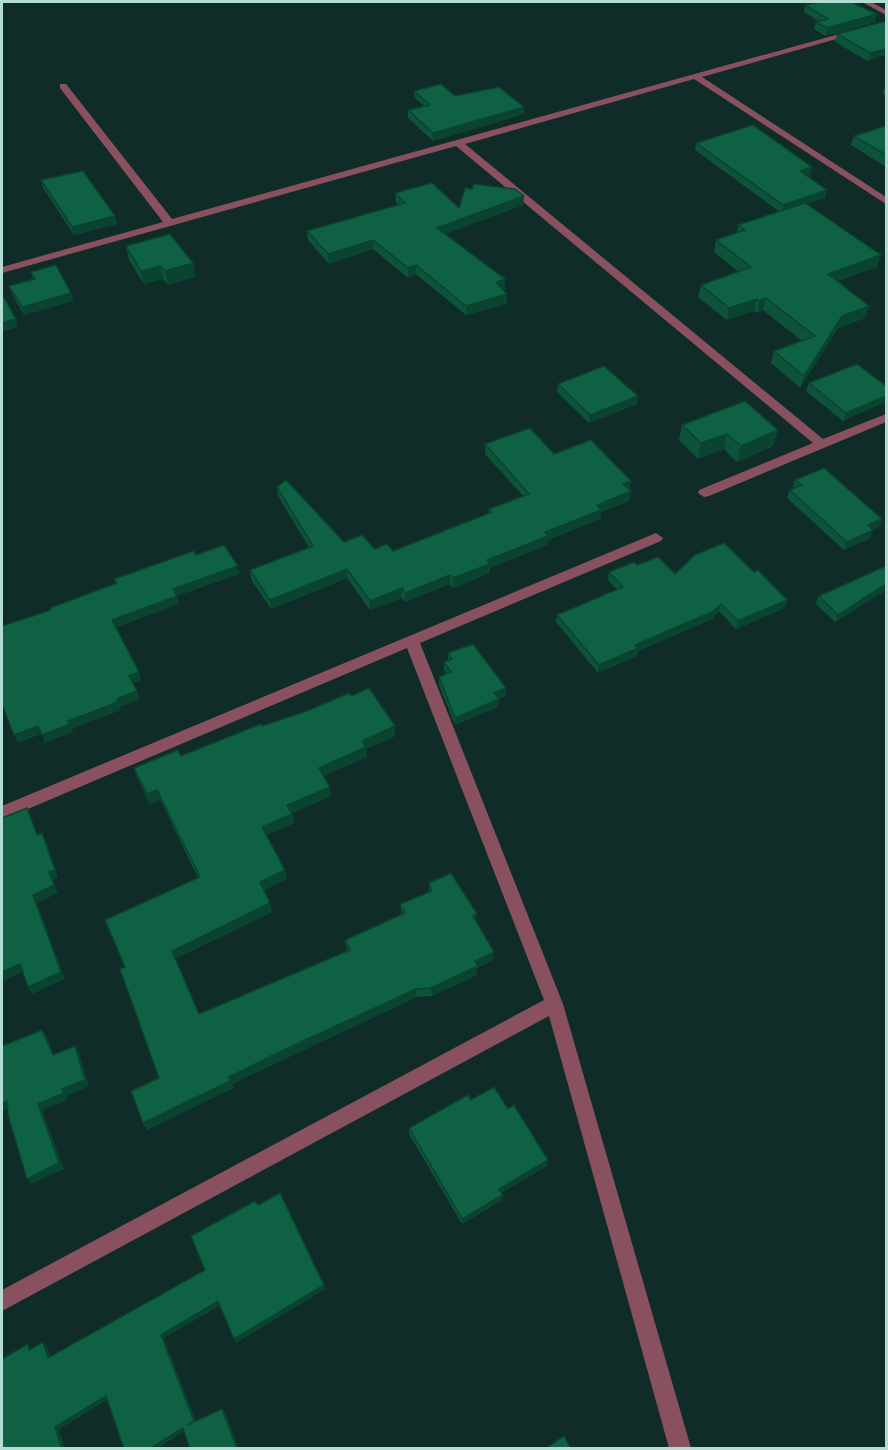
<svg xmlns="http://www.w3.org/2000/svg" width="888" height="1450" viewBox="0 0 888 1450" font-family="'PT Sans',sans-serif">
	<style>
		.lines { fill: none; stroke-linecap: round; stroke-linejoin: round }
		.minor { fill: #895160; fill-rule: evenodd }
		.wall { fill: #0d533a }
		.shaded-wall { fill: #0a4430 }
		.building { fill: #0f6144; stroke: #0a4430; stroke-width: 1.5 }
	</style>
	<rect width="100%" height="100%" fill="#102c28"/>
	<g class="lines">
		<!-- minor -->
		<g class="minor">
			<polygon points="862,2 871,2 886,10 886,15"/>
			<polygon points="886,21 886,25 702,77 886,197 886,204 694,79 465,144 823,439 886,414 886,422 709,496 704,497 698,493 699,490 813,443 456,146 2,273 2,267 163,222 60,88 60,84 66,84 172,219"/>
			<polygon points="656,533 663,538 661,541 420,643 563,1004 691,1448 669,1448 549,1016 2,1311 2,1290 544,1000 407,648 2,820 2,806"/>
		</g>
	</g>
	<!-- wall -->
	<g class="wall">
		<polygon points="805,5 875,22 825,36 814,29 816,22 818,21 804,12"/>
		<polygon points="886,21 868,61 835,42 837,34"/>
		<polygon points="885,85 886,85 886,97 883,94"/>
		<polygon points="414,91 455,96 524,114 433,141 408,118 408,110 424,106 415,98"/>
		<polygon points="886,126 886,167 851,145 854,136"/>
		<polygon points="696,143 812,167 810,175 807,176 825,198 806,204 877,267 837,281 865,318 838,328 800,388 771,363 774,351 802,341 763,310 757,313 754,311 727,320 698,297 701,285 739,272 714,252 716,240 737,233 738,225 780,212 695,150"/>
		<polygon points="41,180 115,216 117,224 74,235 43,188"/>
		<polygon points="395,193 459,208 524,196 523,205 445,234 505,279 505,289 503,289 507,304 466,315 416,274 408,278 373,249 329,264 308,240 307,231 398,205 396,202"/>
		<polygon points="126,246 196,276 168,285 163,279 144,284 129,260"/>
		<polygon points="31,272 71,293 73,301 24,315 12,294 9,286 33,279"/>
		<polygon points="809,383 886,386 843,421 806,391"/>
		<polygon points="558,384 637,404 589,423 557,392"/>
		<polygon points="682,425 778,430 773,446 737,462 724,449 698,459 679,440"/>
		<polygon points="485,444 554,454 631,481 629,490 629,501 601,512 600,519 548,540 547,545 490,568 490,573 453,588 450,584 405,602 402,598 370,610 347,578 271,609 251,579 250,570 309,547 278,496 277,487 344,542 375,549 393,551 489,514 489,509 523,496 485,454"/>
		<polygon points="795,480 879,527 873,530 870,538 844,550 787,498 790,490 794,489 793,487"/>
		<polygon points="637,565 675,574 785,608 736,629 719,611 712,619 638,651 637,656 598,673 556,622 557,615 617,590 608,580 609,572"/>
		<polygon points="886,566 886,590 835,622 816,604 819,596"/>
		<polygon points="448,653 506,688 506,695 498,699 498,707 455,725 439,685 439,677 447,674 444,670 444,662 448,660"/>
		<polygon points="351,696 395,726 395,736 366,749 367,757 323,776 331,796 292,813 294,823 266,835 287,879 264,890 270,903 272,912 175,959 199,1014 347,951 345,940 402,915 400,904 429,892 429,883 476,923 493,960 477,968 477,975 432,996 417,997 275,1063 232,1084 233,1088 147,1130 143,1123 159,1078 125,967 198,878 160,799 150,804 137,777 134,768 181,756 262,726"/>
		<polygon points="471,1100 508,1109 548,1160 547,1166 501,1193 502,1200 462,1224 409,1134 409,1128"/>
	</g>
	<!-- shaded-wall -->
	<g class="shaded-wall">
		<polygon points="877,14 875,22 825,36 827,28"/>
		<polygon points="886,49 886,55 868,61 870,53"/>
		<polygon points="524,107 524,114 433,141 433,133"/>
		<polygon points="812,167 810,175 798,179 800,171"/>
		<polygon points="827,190 825,198 782,212 783,205"/>
		<polygon points="524,196 523,205 437,237 437,228"/>
		<polygon points="115,216 117,224 74,235 72,227"/>
		<polygon points="373,240 373,249 329,264 328,254"/>
		<polygon points="881,255 877,267 824,286 828,274"/>
		<polygon points="193,263 196,276 168,285 165,271"/>
		<polygon points="416,265 416,274 408,278 408,268"/>
		<polygon points="161,266 163,279 144,284 141,271"/>
		<polygon points="505,279 505,289 496,291 496,282"/>
		<polygon points="71,293 73,301 24,315 22,307"/>
		<polygon points="507,294 507,304 466,315 466,306"/>
		<polygon points="766,298 763,310 757,313 759,301"/>
		<polygon points="757,299 754,311 727,320 729,308"/>
		<polygon points="869,306 865,318 838,328 800,388 804,376 842,316"/>
		<polygon points="16,319 18,327 2,332 2,323"/>
		<polygon points="638,396 637,404 589,423 590,415"/>
		<polygon points="886,396 886,402 843,421 846,413"/>
		<polygon points="778,430 773,446 737,462 741,446"/>
		<polygon points="727,434 724,449 698,459 701,443"/>
		<polygon points="631,481 629,491 623,484"/>
		<polygon points="631,491 629,501 601,512 600,519 548,540 547,545 490,568 490,573 453,588 453,578 487,560 545,532 597,505"/>
		<polygon points="882,519 879,527 865,533 868,525"/>
		<polygon points="873,530 870,538 844,550 847,542"/>
		<polygon points="238,566 240,574 177,596 179,604 115,628 112,620 173,589"/>
		<polygon points="347,569 347,578 271,609 270,600"/>
		<polygon points="450,575 450,584 405,602 405,593"/>
		<polygon points="886,584 886,590 835,622 838,615"/>
		<polygon points="402,588 402,598 370,610 370,601"/>
		<polygon points="787,600 785,608 736,629 738,621"/>
		<polygon points="721,604 719,611 712,619 638,651 637,656 598,673 599,665 635,645"/>
		<polygon points="139,672 141,680 132,684 129,676"/>
		<polygon points="506,688 506,695 494,701 494,693"/>
		<polygon points="137,691 140,699 120,707 121,710 72,729 73,732 45,743 42,735 68,721"/>
		<polygon points="499,699 498,707 455,725 455,718"/>
		<polygon points="38,726 41,734 18,743 14,735"/>
		<polygon points="395,726 395,736 366,749 367,757 320,777 319,768 362,741"/>
		<polygon points="330,787 331,796 289,814 287,805"/>
		<polygon points="157,790 160,799 150,804 147,794"/>
		<polygon points="292,814 294,823 264,836 262,827"/>
		<polygon points="42,833 46,841 58,878 53,880 58,893 37,903 65,979 32,994 28,987 33,895 49,872"/>
		<polygon points="285,870 287,879 262,891 260,882"/>
		<polygon points="270,903 272,912 175,959 172,951"/>
		<polygon points="477,914 476,923 473,916"/>
		<polygon points="494,952 493,960 477,968 477,975 432,996 431,988 475,961"/>
		<polygon points="20,964 24,971 2,982 2,972"/>
		<polygon points="416,989 417,997 232,1084 233,1088 147,1130 143,1123 229,1077"/>
		<polygon points="42,1030 47,1037 57,1062 53,1055"/>
		<polygon points="75,1046 79,1053 89,1086 67,1096 68,1100 42,1110 64,1169 31,1184 27,1179 38,1104 62,1089"/>
		<polygon points="7,1101 12,1107 2,1112 2,1103"/>
		<polygon points="548,1160 547,1166 499,1194 499,1189"/>
		<polygon points="503,1195 502,1200 462,1224 462,1219"/>
		<polygon points="324,1285 325,1289 236,1343 234,1339"/>
		<polygon points="218,1301 221,1305 164,1338 197,1424 190,1428 161,1335"/>
		<polygon points="43,1342 47,1346 52,1362 48,1358"/>
		<polygon points="106,1396 109,1399 59,1429 65,1449 62,1449 55,1427"/>
		<polygon points="222,1409 225,1412 239,1449 237,1449"/>
		<polygon points="183,1428 186,1430 157,1449 149,1449"/>
	</g>
	<!-- building -->
	<g class="building">
		<polygon points="821,2 851,2 877,14 827,28 816,22 828,19 805,5"/>
		<polygon points="886,21 886,49 870,53 837,34"/>
		<polygon points="441,84 455,96 499,87 524,107 433,133 408,110 430,105 414,91"/>
		<polygon points="753,125 812,167 800,171 827,190 783,205 696,143"/>
		<polygon points="886,126 886,155 854,136"/>
		<polygon points="83,171 115,216 72,227 41,180"/>
		<polygon points="432,183 459,208 465,188 472,189 474,184 515,189 524,196 437,228 505,279 496,282 507,294 466,306 416,265 408,268 373,240 328,254 307,231 405,203 395,193"/>
		<polygon points="805,203 881,255 828,274 869,306 842,316 804,376 774,351 815,336 766,298 759,301 757,299 729,308 701,285 751,267 716,240 745,230 738,225"/>
		<polygon points="170,234 193,263 165,271 161,266 141,271 126,246"/>
		<polygon points="56,265 71,293 22,307 9,286 35,279 31,272"/>
		<polygon points="2,296 3,296 16,319 2,323"/>
		<polygon points="857,364 886,386 886,396 846,413 809,383"/>
		<polygon points="604,366 638,396 590,415 558,384"/>
		<polygon points="745,401 778,430 741,446 727,434 701,443 682,425"/>
		<polygon points="530,428 554,454 591,440 631,481 623,484 631,491 597,505 601,510 545,532 548,536 487,560 490,564 453,578 450,575 405,593 402,588 370,601 347,569 270,600 250,570 313,546 277,487 286,480 344,542 362,535 375,549 387,544 393,551 492,512 489,509 529,494 485,444"/>
		<polygon points="824,468 882,519 868,525 873,530 847,542 790,490 802,485 795,480"/>
		<polygon points="724,543 754,572 758,570 787,600 738,621 721,604 714,611 635,645 638,648 599,665 557,615 623,587 609,572 634,562 637,565 658,557 675,574 695,555"/>
		<polygon points="224,545 238,566 173,589 177,596 112,620 139,672 129,676 137,691 117,699 118,702 68,721 70,724 42,735 38,726 14,735 2,704 2,626 51,610 50,608 117,583 114,579 194,551 196,555"/>
		<polygon points="886,566 886,584 838,615 819,596"/>
		<polygon points="473,644 506,688 494,693 499,699 455,718 439,677 451,672 444,662 452,659 448,653"/>
		<polygon points="369,688 395,726 362,741 366,747 319,768 330,787 287,805 292,814 262,827 285,870 260,882 270,903 172,951 199,1014 350,950 345,940 405,913 400,904 432,891 429,883 451,873 477,914 473,916 494,952 475,961 478,966 431,988 416,989 273,1055 229,1077 230,1081 143,1123 131,1091 159,1078 120,969 125,967 105,920 200,877 157,790 147,794 134,768 178,750 181,756 261,724 262,726 307,711 349,693 351,696"/>
		<polygon points="27,808 37,835 42,833 55,870 49,872 54,885 33,895 61,972 28,987 20,964 2,972 2,818"/>
		<polygon points="42,1030 53,1055 75,1046 85,1080 62,1089 64,1093 38,1104 59,1163 27,1179 8,1115 7,1101 2,1103 2,1046"/>
		<polygon points="494,1087 508,1109 514,1105 548,1160 499,1189 503,1195 462,1219 409,1128 468,1095 471,1100"/>
		<polygon points="280,1193 324,1285 234,1339 218,1301 161,1335 194,1421 187,1425 222,1409 237,1449 190,1449 183,1428 149,1449 124,1449 106,1396 55,1427 62,1449 2,1449 2,1359 28,1344 29,1350 43,1342 48,1358 205,1270 191,1236 255,1201 258,1205"/>
		<polygon points="564,1436 571,1449 545,1449"/>
	</g>
	<!-- border -->
	<rect width="888" height="1450" fill="none" stroke="#b3dcd5" stroke-width="6"/>
</svg>
